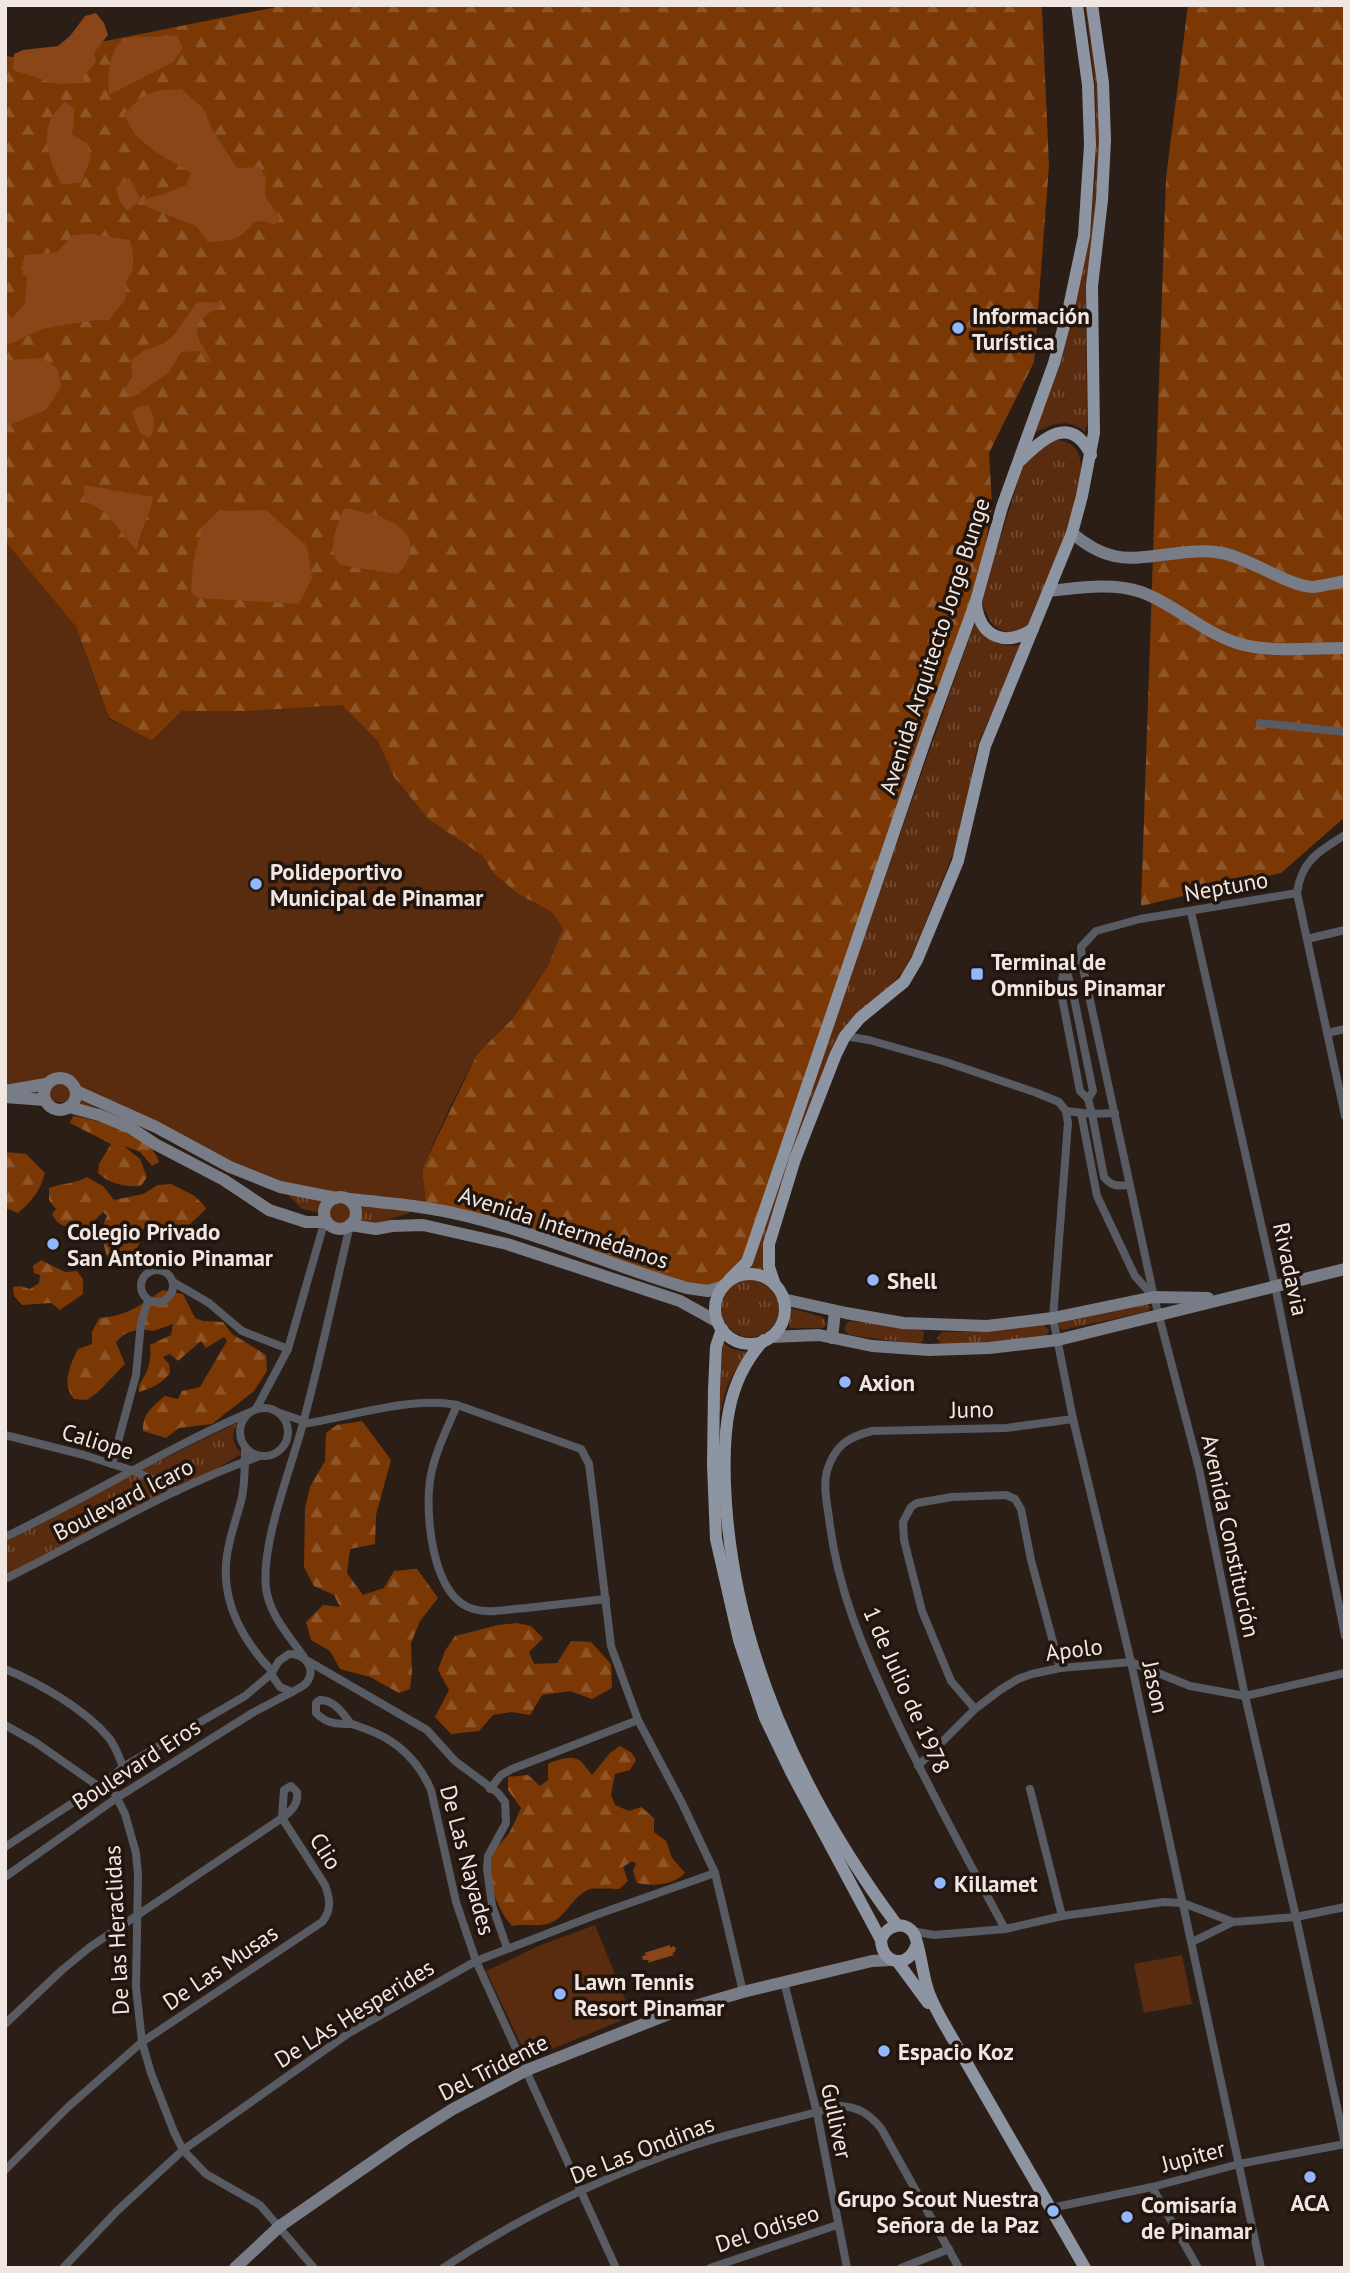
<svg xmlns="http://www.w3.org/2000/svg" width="1350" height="2273" viewBox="0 0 1350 2273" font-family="'PT Sans',sans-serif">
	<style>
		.grass { fill: url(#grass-tufts) }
		.forest { fill: url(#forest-firs) }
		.pitch { fill: #592c0f }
		.water { fill: #8a4519 }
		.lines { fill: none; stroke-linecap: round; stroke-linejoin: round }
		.minor { stroke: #585b62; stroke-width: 8 }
		.secondary { stroke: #777c86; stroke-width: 12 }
		.primary { stroke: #8e95a2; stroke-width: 12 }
		.poi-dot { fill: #93b7fd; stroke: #21150e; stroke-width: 2.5 }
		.labels { text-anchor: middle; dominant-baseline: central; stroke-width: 7; stroke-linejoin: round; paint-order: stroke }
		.poi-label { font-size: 23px; font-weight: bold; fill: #f0e7e2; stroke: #21150e; text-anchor: start }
		.street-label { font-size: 23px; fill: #f0e7e2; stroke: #21150e }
	</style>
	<defs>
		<pattern id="grass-tufts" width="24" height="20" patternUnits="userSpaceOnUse" patternTransform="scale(1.75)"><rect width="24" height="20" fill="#592c0f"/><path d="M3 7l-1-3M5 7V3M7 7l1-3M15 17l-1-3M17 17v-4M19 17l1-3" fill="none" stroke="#714b32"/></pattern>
		<pattern id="forest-firs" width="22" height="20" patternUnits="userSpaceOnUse" patternTransform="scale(1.75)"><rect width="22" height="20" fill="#7b3805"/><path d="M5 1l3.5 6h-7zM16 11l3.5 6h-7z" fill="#8e5529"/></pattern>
	</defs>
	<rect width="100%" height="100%" fill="#2b1e17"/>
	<!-- grass -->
	<g class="grass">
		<path d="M1085,5H1087L1096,67L1100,144L1098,185L1086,288L1087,423L1085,432C1068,418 1053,423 1035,433L1091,224L1096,166V119L1095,85Z"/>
		<path d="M1056,440C1073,441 1081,451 1081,469C1080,495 1044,611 1026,627C1022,631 1017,632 1011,632C992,632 986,614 981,599L1023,466L1044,445Z"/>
		<path d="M975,622C989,639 996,648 1020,645L977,748L960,836L915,949L902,973L886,990L849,1021L839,1036L780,1191L768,1275L759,1270H746Z"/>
		<polygon points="280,1187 336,1198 426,1207 379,1223 339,1229 331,1226 317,1212 302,1209"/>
		<circle cx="750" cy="1308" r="29"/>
		<polygon points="1146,1304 1151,1307 1147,1312 1062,1330 1058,1326 1060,1323"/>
		<polygon points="791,1308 822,1317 825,1320 826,1326 823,1328 789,1328"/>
		<polygon points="850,1321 918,1328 924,1332 923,1341 916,1344 849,1335 844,1329 846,1324"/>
		<polygon points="1042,1324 1049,1330 1046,1337 994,1343 942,1345 937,1338 942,1332 994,1331"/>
		<path d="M723,1343L732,1349L747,1352C734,1371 724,1388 721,1411H718Z"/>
		<path d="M237,1423C231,1436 232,1444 242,1454L177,1491L5,1579V1536Z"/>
	</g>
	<!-- forest -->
	<g class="forest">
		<polygon points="286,5 1040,5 1042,9 1049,166 1034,362 989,453 992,506 976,601 747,1262 708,1291 426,1207 422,1169 477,1054 513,1018 548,966 551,912 518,894 494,874 482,856 428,819 394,777 377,740 247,711 182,711 152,741 109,718 76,627 5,542 5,56 20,58"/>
		<polygon points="1188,5 1345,5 1345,817 1281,873 1141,906 1166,178"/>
		<path d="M73,1116C98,1120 152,1134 159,1162L152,1166L140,1152L124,1146L140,1159L147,1177L141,1186C123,1187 111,1184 98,1173L99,1164L111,1144L70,1123Z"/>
		<path d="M5,1152L26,1154L45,1173C40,1191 32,1201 18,1213L5,1208Z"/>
		<path d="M87,1177L104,1187L114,1200L143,1194L158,1185L171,1184L193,1195L203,1204L206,1209L187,1227L157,1236L146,1227L141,1231L140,1241L136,1251L121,1258L108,1259C103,1243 99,1232 107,1216L103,1212L95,1220V1235L88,1237L79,1234L75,1227C64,1227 57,1225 52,1214L56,1209L49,1200V1188C62,1183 75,1184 87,1177Z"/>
		<polygon points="41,1260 65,1272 77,1271 83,1279 83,1294 60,1310 51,1303 22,1305 14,1296 13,1287 20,1286 30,1289 39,1283 40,1275 34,1273 33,1266"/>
		<path d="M163,1290L183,1294L195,1318L203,1321L223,1322L232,1334L266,1355L267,1371L254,1391L212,1424L179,1428L166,1438L143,1431C142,1414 153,1406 165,1396L178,1399L182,1391L200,1387L227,1341L224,1337L206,1348L201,1341L178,1361L170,1354L163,1357L169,1364L170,1373C162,1384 151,1388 139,1392C138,1384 141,1383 145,1375C150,1366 151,1355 150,1345L171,1335L173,1324L153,1331L142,1329L130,1332L123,1335L116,1342L125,1364L98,1392L87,1400L74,1399C61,1384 70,1365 78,1349L92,1344V1332L99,1318C128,1316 140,1305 163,1290Z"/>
		<polygon points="362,1421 391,1460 376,1515 375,1544 350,1549 347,1573 363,1595 384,1588 394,1571 417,1569 438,1598 420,1621 411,1643 412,1672 410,1689 399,1693 370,1677 340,1669 330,1651 311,1640 306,1622 323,1605 340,1607 334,1595 314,1586 304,1567 305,1508 310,1487 325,1461 326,1433 337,1425"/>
		<polygon points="517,1623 531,1626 543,1638 529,1652 534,1664 557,1663 571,1641 591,1642 611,1664 612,1688 592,1699 570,1691 542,1695 530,1715 511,1712 493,1715 479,1731 451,1734 435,1717 449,1690 438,1670 445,1651 455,1636 498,1625"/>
		<path d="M620,1746L632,1753L636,1760L630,1770L615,1774L611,1795L615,1805L629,1811L641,1807L654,1818V1832L666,1841L672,1858L685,1873C672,1886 654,1886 637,1883L633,1871L636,1864L632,1861L623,1867L628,1881L619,1889C612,1889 596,1888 590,1889C576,1894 568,1911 556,1920C542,1929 528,1923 512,1926C496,1908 486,1879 493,1855C496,1847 504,1840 509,1833C514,1825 517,1816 521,1808L508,1790V1777L528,1775L540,1786L548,1780V1764C555,1760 571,1755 579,1760C583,1763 589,1771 592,1775L610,1753Z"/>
	</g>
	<!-- pitch -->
	<g class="pitch">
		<polygon points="5,541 76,627 109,719 152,740 182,711 247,711 342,705 377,740 394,777 428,819 483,856 494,874 518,894 552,912 563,928 548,966 513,1018 477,1054 451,1105 422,1169 426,1207 349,1199 280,1187 120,1110 5,1095"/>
		<polygon points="595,1925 632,2016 528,2059 486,1971 541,1945"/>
		<polygon points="1182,1955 1192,2004 1144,2013 1134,1964"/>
	</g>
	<!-- water -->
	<g class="water">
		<polygon points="96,13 104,23 108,35 94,53 96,61 90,70 84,73 83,83 57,84 13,70 14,54 23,50 58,46 70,36 85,16"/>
		<path d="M165,35L177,36L183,47L174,62L109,95C108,76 107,42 132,37C143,35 154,39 165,35Z"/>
		<path d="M181,89L202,107L212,129L237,168L260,167L266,179L265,196L280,218L275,225L264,221L254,222C238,242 232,240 208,242L196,226L148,207L141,200L127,211L119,200L116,187L129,177L141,200L161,195L186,185L191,173L156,152L136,136L124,115C143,92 152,90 181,89Z"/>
		<path d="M65,102L74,109V125L71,134L86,143L91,158L81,182L62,185C47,157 36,125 65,102Z"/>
		<polygon points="92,234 130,240 133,252 133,270 127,280 125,300 109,320 96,320 45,328 5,346 5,311 12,318 25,304 27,277 21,268 25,255 57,252 73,235"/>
		<path d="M197,302L223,303C218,310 211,311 205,316C185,330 207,349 213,365L200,351L181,352L169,372L137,395L129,397L126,387L132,377L131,360L145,350L163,344L175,334Z"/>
		<polygon points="42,358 57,368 61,387 46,410 5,427 5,362 8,360"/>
		<path d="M149,405C154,418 157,425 150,438L141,434L132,413L137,407Z"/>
		<path d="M84,485L153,497C151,516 138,532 137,551L106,513L84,500Z"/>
		<path d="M344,508C366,512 421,522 409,556C406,564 404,569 397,574L340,565C325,550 338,525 344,508Z"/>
		<polygon points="266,510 307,546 312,578 299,604 198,598 191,593 193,563 202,527 219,511"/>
		<polygon points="670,1945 670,1948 673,1946 676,1948 675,1952 672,1953 674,1955 647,1963 649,1960 643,1960 642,1956 647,1955 644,1953"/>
	</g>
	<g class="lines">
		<!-- minor -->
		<g class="minor">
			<polyline points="1260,723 1345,732"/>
			<path d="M1345,835C1319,851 1301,861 1297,893L1345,1116"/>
			<polyline points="1297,893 1140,919 1096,931 1081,947 1082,963 1154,1297 1199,1469 1245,1696 1296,1917 1345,2144"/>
			<polyline points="1191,912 1275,1286 1345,1636"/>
			<polyline points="1307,939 1345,930"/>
			<polyline points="1082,963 1065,968 1060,987 1080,1091 1088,1099 1092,1114 1115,1113"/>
			<polyline points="1066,970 1072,988 1093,1091 1088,1099"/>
			<polyline points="1327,1033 1345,1029"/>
			<path d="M845,1036L869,1040L946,1062L1037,1093L1059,1102L1066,1111L1092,1114L1104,1177C1112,1187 1118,1186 1130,1185"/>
			<polyline points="1066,1111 1068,1123 1053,1318 1073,1419 1131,1662 1261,2268"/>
			<polyline points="1081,1113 1097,1196 1135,1276 1153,1296"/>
			<circle cx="157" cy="1286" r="16"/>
			<polyline points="173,1282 209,1303 242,1331 288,1349"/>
			<path d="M457,1405C447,1429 434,1454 430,1480C425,1515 432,1597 473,1609C490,1614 508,1609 526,1608C552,1605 579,1602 606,1599"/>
			<circle cx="264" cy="1432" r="24"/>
			<polyline points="256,1409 288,1349 323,1227 327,1222"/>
			<polyline points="280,1413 303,1421"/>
			<path d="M303,1424C350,1417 410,1396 457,1405L581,1449L589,1464L611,1646L638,1720L682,1803L715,1873L743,1992"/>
			<polyline points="5,1435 84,1455 134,1471 177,1491"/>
			<path d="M245,1448C245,1463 245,1481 242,1497C237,1519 227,1541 226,1565C223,1606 245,1643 272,1671"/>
			<polyline points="112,1464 136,1375 141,1323 148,1301"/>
			<path d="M5,1537C87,1498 165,1449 248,1413"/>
			<path d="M5,1579C89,1538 171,1487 260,1456"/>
			<path d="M289,1654C304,1653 317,1668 307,1682C303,1687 297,1689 292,1692L280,1687L271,1674L279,1661Z"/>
			<path d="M304,1657C289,1636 269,1614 266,1588C261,1544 290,1471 302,1427C320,1361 334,1293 350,1225"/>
			<polyline points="308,1661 427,1730 455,1761 498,1793 505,1802 506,1823 488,1856 487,1869 492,1905 507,1948"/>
			<path d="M5,1669C39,1683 85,1709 109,1738C116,1747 119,1757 123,1767"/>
			<polyline points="975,1709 951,1681 922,1611 904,1540 903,1522 911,1507 917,1503 952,1497 1006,1495 1015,1499 1021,1509 1031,1560 1060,1668"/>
			<path d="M351,1724C343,1713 334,1700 320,1700L316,1703V1713C327,1724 337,1724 350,1724C355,1724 362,1728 366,1729C397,1740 418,1760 431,1790L456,1902L476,1961L616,2268"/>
			<polyline points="5,1725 35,1742 98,1786"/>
			<polyline points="918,1766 975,1709 1000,1690 1018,1679 1032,1674 1060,1668 1131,1662 1190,1686 1245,1696 1345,1673"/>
			<polyline points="108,1780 125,1814 136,1853 138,1875 136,1987 142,2042 151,2073 174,2132 183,2150 206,2174 260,2205 314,2268"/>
			<polyline points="490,1789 501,1775 512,1769 638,1720"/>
			<polyline points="1030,1789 1062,1916"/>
			<polyline points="5,1847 108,1780 123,1767 245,1696 271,1674"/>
			<polyline points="5,1877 118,1797 254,1712 292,1692"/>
			<path d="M1005,1929C967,1858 928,1788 894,1715C864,1651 837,1589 829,1518C827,1504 823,1485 827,1471C835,1445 848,1437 872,1431L1006,1428L1073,1419"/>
			<polyline points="912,1931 934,1935 1005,1929 1062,1916 1164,1902 1183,1903 1233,1922 1296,1917 1345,1907"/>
			<polyline points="1192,1942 1233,1922"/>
			<polyline points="784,1982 817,2113 847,2268"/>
			<path d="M5,2024L62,1970L90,1947L282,1818C291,1811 299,1804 297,1792L291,1786L284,1790L282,1818"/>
			<path d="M5,2170L68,2107L142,2042L322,1922C332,1910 330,1899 325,1885L282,1818"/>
			<polyline points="1152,2187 1198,2268"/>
			<polyline points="1051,2208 1152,2187 1239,2164 1345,2144"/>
			<polyline points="63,2268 117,2211 183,2150 349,2033 476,1961 593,1916 715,1873"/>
			<path d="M443,2268C512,2222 589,2184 666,2155C722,2134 782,2122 840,2106C859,2107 869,2114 881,2128L959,2268"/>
			<polyline points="710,2268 837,2225"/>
			<polyline points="901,2268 949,2249"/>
		</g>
		<!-- secondary -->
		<g class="secondary">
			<path d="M1072,533C1085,544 1097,552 1114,556C1145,563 1188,546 1222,553C1249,558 1290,587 1313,587C1323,586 1334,583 1345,581"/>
			<path d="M1049,591C1078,588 1112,582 1141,592C1175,604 1202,632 1237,643C1268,653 1312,648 1345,648"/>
			<circle cx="60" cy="1094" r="16"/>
			<polyline points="5,1091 46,1084"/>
			<polyline points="76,1091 156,1127 230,1167 280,1187 336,1198"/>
			<polyline points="5,1097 45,1100"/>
			<polyline points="69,1107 99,1115 131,1128 155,1144 224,1180 269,1210 306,1222 327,1222"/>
			<circle cx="340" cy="1213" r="16"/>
			<path d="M349,1199C388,1203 427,1206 466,1216C541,1234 613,1266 687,1288L708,1291L724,1286"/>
			<polyline points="350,1225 376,1229 392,1226 423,1225 507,1244 680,1301 718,1322"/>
			<polyline points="783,1299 846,1313 903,1323 987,1326 1053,1318 1154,1297 1208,1298"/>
			<polyline points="770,1337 819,1335 872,1346 929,1350 989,1348 1058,1340 1345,1269"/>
			<polyline points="832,1338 835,1311"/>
			<polyline points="235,2268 280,2226 407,2138 453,2109 527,2070 674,2012 743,1992 872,1961 891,1960"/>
		</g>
		<!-- primary -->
		<g class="primary">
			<path d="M1021,460C1043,438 1071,413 1091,455"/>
			<path d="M976,604C980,638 1006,647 1033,629"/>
			<circle cx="750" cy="1309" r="35"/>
			<polyline points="729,1280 747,1262 927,735 976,601 1002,507 1054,363 1069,307 1084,236 1090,145 1088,85 1077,5"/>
			<polyline points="775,1285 769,1267 769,1244 795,1159 836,1054 845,1036 860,1018 904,982 917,960 958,861 985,746 1072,533 1082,496 1094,433 1092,286 1102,200 1105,140 1103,83 1092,5"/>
			<polyline points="722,1329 716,1347 714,1389 713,1465 716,1539 739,1640 765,1718 791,1772 881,1940"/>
			<path d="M764,1340C726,1381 723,1432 725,1485C731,1646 802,1798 897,1925"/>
			<path d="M916,1946C908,1969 882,1965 881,1940C885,1926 905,1919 914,1934C919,1943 923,1975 927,1987C930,1999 937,2011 943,2022L1085,2268"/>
			<polyline points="897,1961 928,2003"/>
		</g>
	</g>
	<!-- markers -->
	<g class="poi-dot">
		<circle cx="958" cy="328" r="7"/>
		<circle cx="256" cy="884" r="7"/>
		<rect x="970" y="967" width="14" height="14" rx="3.5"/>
		<circle cx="53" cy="1244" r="7"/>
		<circle cx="873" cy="1280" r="7"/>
		<circle cx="845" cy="1382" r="7"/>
		<circle cx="940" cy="1883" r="7"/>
		<circle cx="560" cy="1994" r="7"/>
		<circle cx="884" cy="2051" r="7"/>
		<circle cx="1310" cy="2177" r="7"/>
		<circle cx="1053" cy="2211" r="7"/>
		<circle cx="1127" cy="2217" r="7"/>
	</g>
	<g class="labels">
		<!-- poi labels -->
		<g class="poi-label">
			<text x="972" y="315">Información<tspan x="972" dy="26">Turística</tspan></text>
			<text x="270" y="871">Polideportivo<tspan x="270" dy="26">Municipal de Pinamar</tspan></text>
			<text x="991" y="961">Terminal de<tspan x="991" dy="26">Omnibus Pinamar</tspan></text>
			<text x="67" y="1231">Colegio Privado<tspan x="67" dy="26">San Antonio Pinamar</tspan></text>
			<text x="887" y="1280">Shell</text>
			<text x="859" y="1382">Axion</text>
			<text x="954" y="1883">Killamet</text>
			<text x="574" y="1981">Lawn Tennis<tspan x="574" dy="26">Resort Pinamar</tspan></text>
			<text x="898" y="2051">Espacio Koz</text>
			<text x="1039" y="2198" text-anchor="end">Grupo Scout Nuestra<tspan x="1039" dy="26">Señora de la Paz</tspan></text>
			<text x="1310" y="2202" text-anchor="middle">ACA</text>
			<text x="1141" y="2204">Comisaría<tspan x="1141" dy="26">de Pinamar</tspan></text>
		</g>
		<!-- street labels -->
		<g class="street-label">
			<text transform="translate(934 646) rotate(-72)">Avenida Arquitecto Jorge Bunge</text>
			<text transform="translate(1226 886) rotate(-10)">Neptuno</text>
			<text transform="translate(564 1227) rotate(18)">Avenida Intermédanos</text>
			<text transform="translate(1291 1269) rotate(78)">Rivadavia</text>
			<text transform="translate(972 1409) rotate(-1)">Juno</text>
			<text transform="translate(98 1441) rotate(17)">Caliope</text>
			<text transform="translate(123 1499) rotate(-27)">Boulevard Icaro</text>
			<text transform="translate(1231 1536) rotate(78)">Avenida Constitución</text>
			<text transform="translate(1074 1649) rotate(-7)">Apolo</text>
			<text transform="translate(1156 1687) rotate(78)">Jason</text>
			<text transform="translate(907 1690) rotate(66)">1 de Julio de 1978</text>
			<text transform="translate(136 1764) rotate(-33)">Boulevard Eros</text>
			<text transform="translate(326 1851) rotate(58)">Clio</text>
			<text transform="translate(468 1860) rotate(75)">De Las Nayades</text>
			<text transform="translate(116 1930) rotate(-93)">De las Heraclidas</text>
			<text transform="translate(220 1967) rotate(-34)">De Las Musas</text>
			<text transform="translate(354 2013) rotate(-32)">De LAs Hesperides</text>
			<text transform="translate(493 2067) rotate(-27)">Del Tridente</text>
			<text transform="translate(837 2121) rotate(78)">Gulliver</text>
			<text transform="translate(642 2149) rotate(-21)">De Las Ondinas</text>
			<text transform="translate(1193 2156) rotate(-15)">Jupiter</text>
			<text transform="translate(767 2228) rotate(-18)">Del Odiseo</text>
		</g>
	</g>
	<!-- border -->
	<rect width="1350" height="2273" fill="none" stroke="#f0e7e2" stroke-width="14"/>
</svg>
